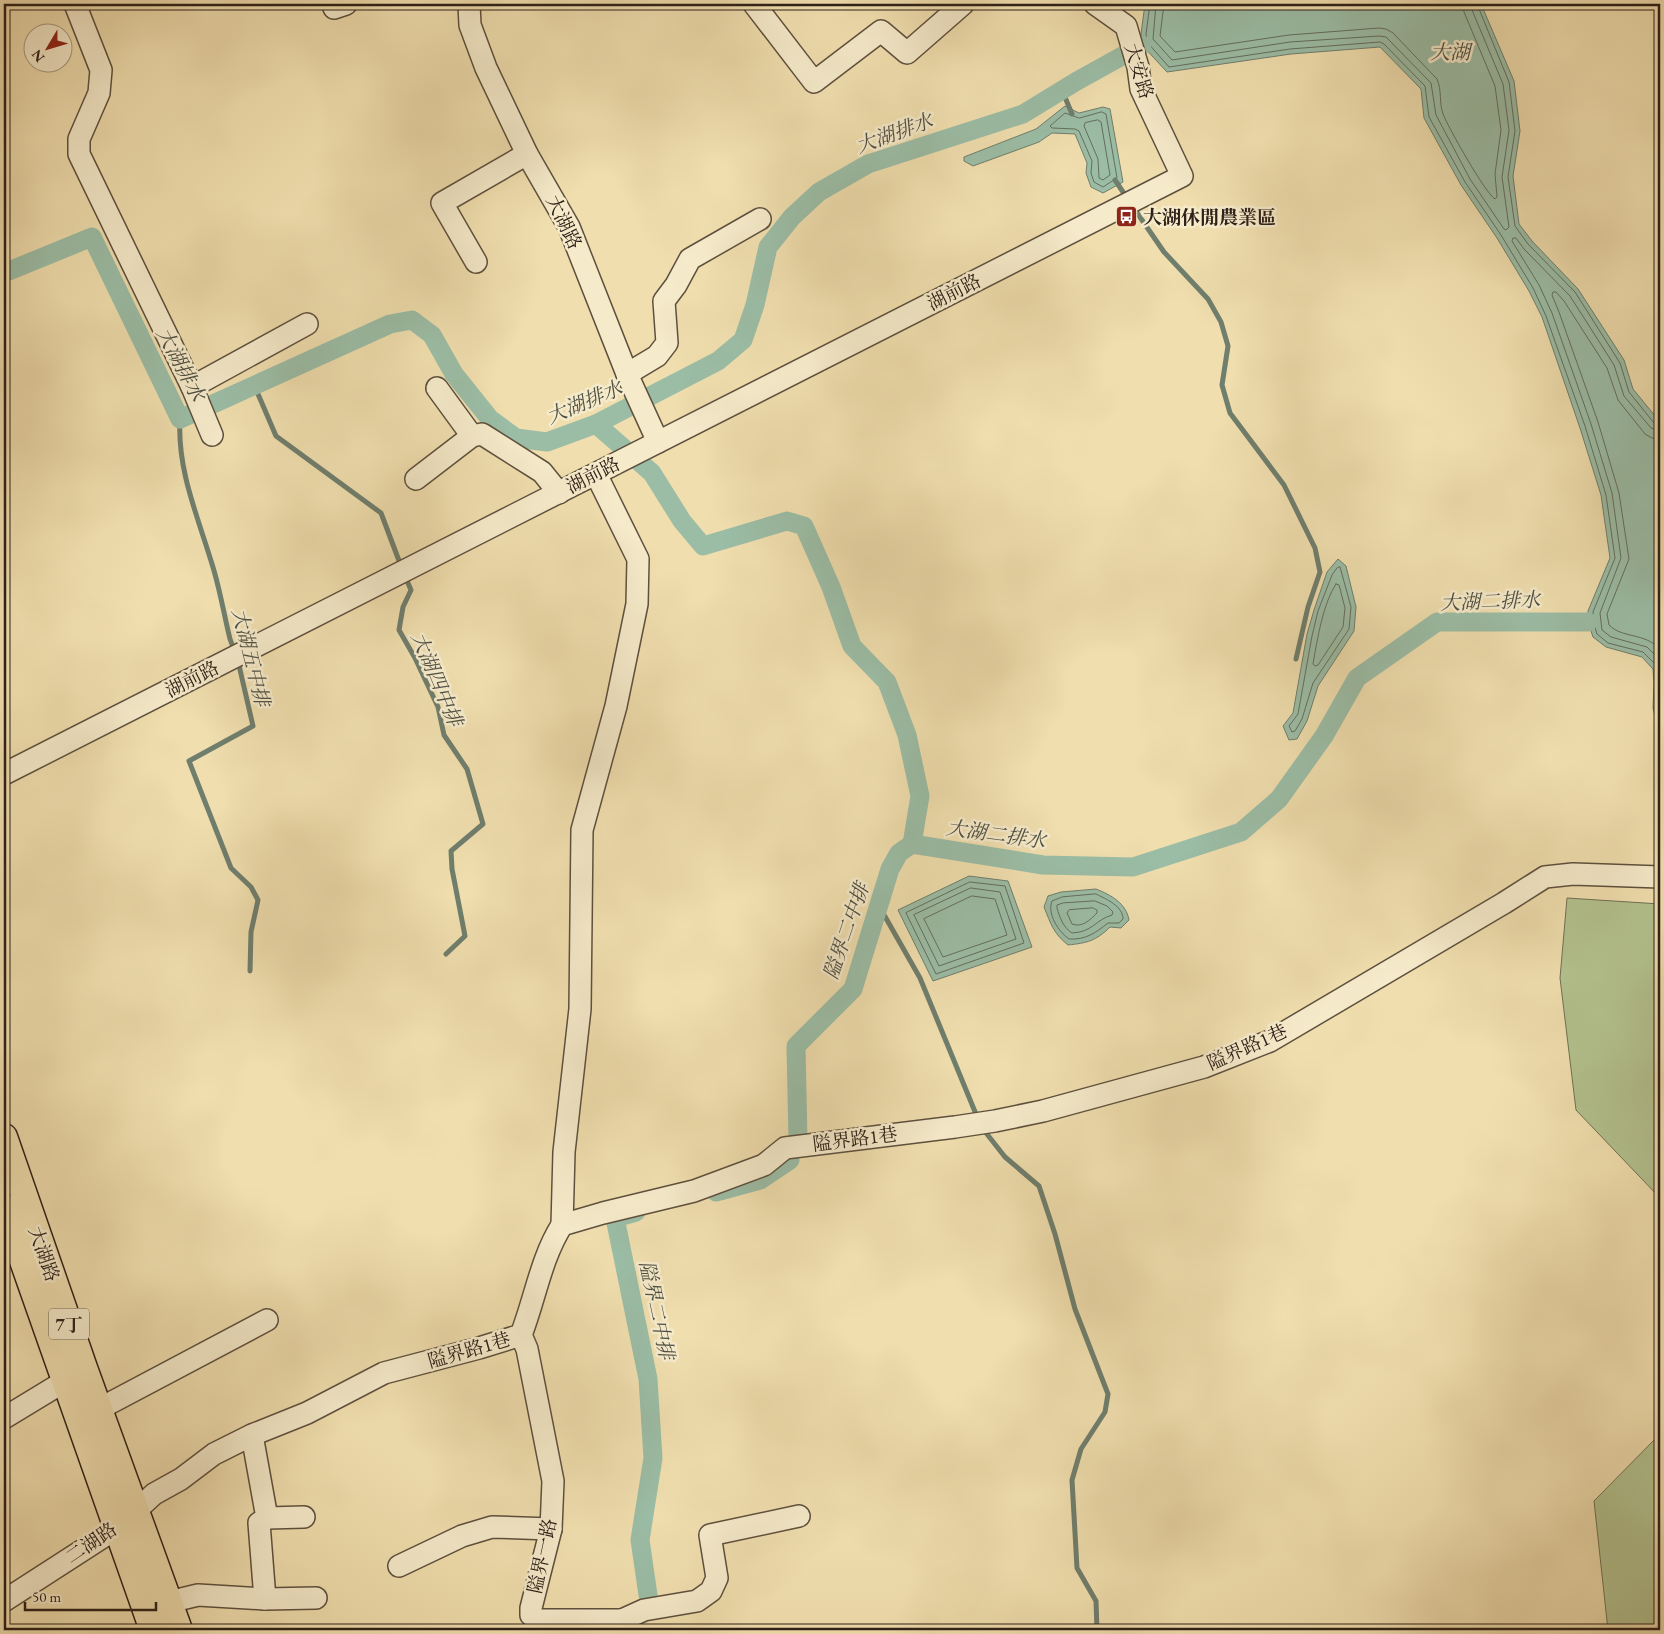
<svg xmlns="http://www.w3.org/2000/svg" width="1664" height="1634" viewBox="0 0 1664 1634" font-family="'EB Garamond','Noto Serif TC',serif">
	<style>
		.green { fill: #b3c28f; stroke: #707154 }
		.water { fill: #9bbda6; stroke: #6f7e6d }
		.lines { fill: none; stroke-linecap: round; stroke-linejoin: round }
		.shore { stroke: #646e5f; stroke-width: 1 }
		.stream { stroke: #6f7e6d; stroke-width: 5 }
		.canal { stroke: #9bbda6; stroke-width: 19 }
		.minor-casing { stroke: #5e503e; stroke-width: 24 }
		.major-casing { stroke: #2d2018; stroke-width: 29 }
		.minor { stroke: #f5eaca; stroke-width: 21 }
		.major { stroke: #f0deae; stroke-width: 26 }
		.labels { text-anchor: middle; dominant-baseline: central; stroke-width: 5; stroke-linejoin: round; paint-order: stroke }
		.shield { fill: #f5eaca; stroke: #695d4d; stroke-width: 1 }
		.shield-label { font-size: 18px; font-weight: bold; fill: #2d2018 }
		.street-label { font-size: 19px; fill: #2d2018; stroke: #f5eaca }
		.poi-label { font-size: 19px; font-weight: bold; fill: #2d2018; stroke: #f5eaca; text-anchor: start }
		.water-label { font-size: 20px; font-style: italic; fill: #4e4f43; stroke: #f5eaca }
	</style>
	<rect width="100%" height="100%" fill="#f0deae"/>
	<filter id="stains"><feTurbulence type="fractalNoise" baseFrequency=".004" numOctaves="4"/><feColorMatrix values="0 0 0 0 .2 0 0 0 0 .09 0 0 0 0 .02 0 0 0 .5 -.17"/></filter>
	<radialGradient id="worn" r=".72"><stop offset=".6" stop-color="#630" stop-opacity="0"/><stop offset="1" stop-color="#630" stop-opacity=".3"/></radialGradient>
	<!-- green -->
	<g class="green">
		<polygon points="1567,898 1660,904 1660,1198 1576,1110 1560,978"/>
		<polygon points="1660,1434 1660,1630 1608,1630 1594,1501"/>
	</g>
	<!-- water -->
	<g class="water">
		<polygon points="1145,4 1481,4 1514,81 1520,131 1513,176 1519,224 1532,241 1578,289 1624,360 1633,389 1660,422 1660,736 1653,708 1654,683 1653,669 1642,657 1606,647 1593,637 1588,622 1588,611 1610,558 1601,495 1580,428 1542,317 1529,291 1497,238 1461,185 1424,118 1421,89 1380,47 1291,54 1167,72 1142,45 1141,34"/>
		<polygon points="1065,106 1079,113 1103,107 1110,109 1123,182 1103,193 1091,187 1086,173 1087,163 1075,134 1052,133 1039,142 973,166 964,161 964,157 1036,129"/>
		<polygon points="1338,559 1346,566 1356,607 1354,631 1318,686 1307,721 1297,739 1289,740 1283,726 1293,713 1307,634 1314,610 1327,572"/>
		<polygon points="969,876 1008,881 1032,947 933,981 898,910"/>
		<path d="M1096,889C1111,895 1126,903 1129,920L1121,928L1110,927C1096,941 1087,943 1068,945C1053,933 1051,924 1044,907L1048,896L1061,892Z"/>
	</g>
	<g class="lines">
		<!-- shore -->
		<g class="shore">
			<polyline points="1150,4 1146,34 1147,42 1169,67 1290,49 1380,42 1384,44 1425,86 1429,117 1465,182 1501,235 1533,288 1546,316 1585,426 1606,495 1615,558 1593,612 1593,621 1597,634 1608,643 1643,652 1657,666 1659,683 1658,708 1660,719"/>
			<polyline points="1156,4 1153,39 1172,60 1290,42 1379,36 1386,37 1431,83 1436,115 1470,179 1504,229 1506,230 1509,227 1502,177 1509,130 1503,84 1472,10 1471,4"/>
			<path d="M1164,4L1160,36L1175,52L1289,35L1379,28L1386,29L1393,33L1437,79C1442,90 1439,103 1443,114C1448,127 1485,193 1495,199L1497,197L1495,174L1501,130L1495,86L1464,12L1463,4"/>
			<polyline points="1477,4 1509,82 1515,131 1508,177 1515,226 1528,244 1575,292 1620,363 1629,392 1654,423 1660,425"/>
			<polygon points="1102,112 1106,114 1117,178 1103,187 1094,182 1091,173 1092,161 1079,131 1075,129 1052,128 1050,126 1065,113 1079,118"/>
			<polygon points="1098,120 1101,122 1110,175 1103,180 1099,178 1098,159 1084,126 1085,123"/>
			<polyline points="1660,431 1651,428 1624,396 1614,365 1570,296 1524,249 1516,238 1513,238 1512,241 1539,285 1552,313 1591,424 1612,493 1621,558 1600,613 1602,630 1611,637 1647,647 1660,660"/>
			<path d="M1660,439L1652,438L1645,434L1618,400L1607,368L1564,301L1556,292H1553L1552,295L1559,312L1598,422L1619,493L1629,559L1607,614L1609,625C1623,639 1644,632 1660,649"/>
			<polygon points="1340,567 1351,607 1349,629 1313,683 1302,719 1295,731 1292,732 1289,726 1298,714 1312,636 1318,611 1332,575 1337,568"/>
			<path d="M1336,584L1339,585L1345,608L1343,627L1318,665L1315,666L1313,664C1317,641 1323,603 1336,584Z"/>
			<polygon points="970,882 1005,886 1024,943 936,974 906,913"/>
			<polygon points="971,888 1000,892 1016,939 939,966 914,915"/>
			<path d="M1096,894C1106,899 1123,906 1123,919L1119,923H1108C1095,933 1086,940 1069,939C1058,931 1047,914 1052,901L1062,897Z"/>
			<polygon points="972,896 995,899 1007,935 943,957 924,919"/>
			<path d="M1095,901L1107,906L1113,912L1112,915C1095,920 1093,932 1072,933C1063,927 1060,918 1057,908V905L1063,903Z"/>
			<path d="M1093,908L1097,910V913C1090,920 1082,928 1072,924L1067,913L1069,910Z"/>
		</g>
		<!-- stream -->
		<g class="stream">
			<polyline points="1062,90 1072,114"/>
			<polyline points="1115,180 1127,198"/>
			<polyline points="1133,207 1164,252 1208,299 1221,322 1228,346 1222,385 1230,413 1284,485 1315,548 1320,572 1308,607 1296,659"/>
			<polyline points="255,387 276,436 381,513 401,566"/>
			<path d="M180,419C177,470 198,517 212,564C220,589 224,615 230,639L234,650"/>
			<polyline points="405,576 411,590 403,607 399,630 415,658 438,707 444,735 467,769 483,824 451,851 452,869 465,936 446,954"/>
			<polyline points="238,661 253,726 189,761 231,868 251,887 258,900 251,932 250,971"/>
			<polyline points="879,906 920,978 978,1119"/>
			<polyline points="983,1129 1005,1157 1039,1186 1055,1234 1075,1309 1108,1394 1105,1412 1081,1449 1072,1480 1077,1568 1096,1601 1097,1630"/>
		</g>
		<!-- canal -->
		<g class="canal">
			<polyline points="4,273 92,237 180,419 390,324 412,320 432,335 454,374 490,419 516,438 547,442 596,424 718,361 743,340 755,305 768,247 792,217 819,192 868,164 1023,114 1077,81 1142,45"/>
			<polyline points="596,424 652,473 682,521 703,546 787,521 804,526 831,587 852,646 887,682 907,735 920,796 912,844"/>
			<polyline points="912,844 1043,865 1133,867 1241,832 1279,799 1324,736 1357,678 1437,622 1588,622"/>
			<polyline points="798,1140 796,1046 853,989 890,869 899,853 912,844"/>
			<polyline points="716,1192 760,1180 790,1160"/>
			<polyline points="636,1212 615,1218 648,1379 653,1458 640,1540 648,1595"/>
		</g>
		<defs>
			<g id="minor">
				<polyline points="75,4 101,70 99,93 79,139 79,154 192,387 212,435"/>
				<polyline points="469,4 470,25 486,68 527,154 569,227 627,374 658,442"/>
				<polyline points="754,4 814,82 881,31 907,53 963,4"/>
				<polyline points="334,8 346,4"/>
				<polyline points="476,262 442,203 527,154"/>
				<polyline points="627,374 657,356 667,343 664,301 676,285 690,259 760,219"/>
				<polyline points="192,387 307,324"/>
				<polyline points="437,388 472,436"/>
				<polyline points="416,479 472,436 482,434 542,472 559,493"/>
				<polyline points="4,774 1182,176 1141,89 1138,67 1126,26 1095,4"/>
				<polyline points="562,1225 564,1152 580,1009 582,830 616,706 637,604 638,559 596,474"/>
				<polyline points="521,1335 527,1349 553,1481 551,1529 531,1608 531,1615 537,1620 622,1620 629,1630"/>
				<polyline points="99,1409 267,1320"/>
				<polyline points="4,1418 65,1381"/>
				<polyline points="252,1435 267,1518 259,1523 265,1599"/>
				<polyline points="267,1518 304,1517"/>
				<polyline points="399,1566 462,1536 492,1527 551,1529"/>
				<path d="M4,1601L117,1528L154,1494L181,1479L214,1454L252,1435L307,1413L384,1373L479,1348L521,1335C535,1299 541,1258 562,1225L603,1213L694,1191L764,1165L785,1148L955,1127L995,1121L1043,1111L1204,1067L1270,1041L1504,903L1545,877L1573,874L1660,877"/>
				<polyline points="169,1602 198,1595 265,1599 316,1598"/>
				<polyline points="622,1620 644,1610 697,1601 711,1591 717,1578 710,1535 799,1516"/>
			</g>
			<g id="major">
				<polyline points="4,1137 84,1368 179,1630"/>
				<polyline points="4,1207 153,1630"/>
			</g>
		</defs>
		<!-- minor casing -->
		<use href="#minor" class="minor-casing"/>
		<!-- major casing -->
		<use href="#major" class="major-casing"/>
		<!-- minor -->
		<use href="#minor" class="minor"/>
		<!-- major -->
		<use href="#major" class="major"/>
	</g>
	<!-- icons -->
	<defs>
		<symbol id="bus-square" viewBox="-11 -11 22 22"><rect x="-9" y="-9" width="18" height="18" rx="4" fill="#8f2418" stroke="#f5eaca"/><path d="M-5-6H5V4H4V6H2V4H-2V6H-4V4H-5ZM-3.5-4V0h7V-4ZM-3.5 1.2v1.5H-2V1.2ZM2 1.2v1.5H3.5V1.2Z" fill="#fff"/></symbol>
	</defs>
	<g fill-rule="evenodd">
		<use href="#bus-square" x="1114" y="204" width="25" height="25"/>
	</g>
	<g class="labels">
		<!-- shield labels -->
		<rect class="shield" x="49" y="1308.5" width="40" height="31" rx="4"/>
		<g class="shield-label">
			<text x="69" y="1324">7丁</text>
		</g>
		<!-- street labels -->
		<g class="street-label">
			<text transform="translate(1139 71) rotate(73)">大安路</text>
			<text transform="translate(564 222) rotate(64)">大湖路</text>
			<text transform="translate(954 292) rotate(-27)">湖前路</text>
			<text transform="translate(593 475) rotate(-27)">湖前路</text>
			<text transform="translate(192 679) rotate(-27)">湖前路</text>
			<text transform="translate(1247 1047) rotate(-24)">隘界路1巷</text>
			<text transform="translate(855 1139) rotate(-7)">隘界路1巷</text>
			<text transform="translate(44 1254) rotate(71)">大湖路</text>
			<text transform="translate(469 1350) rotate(-16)">隘界路1巷</text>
			<text transform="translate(91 1543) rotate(-34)">二湖路</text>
			<text transform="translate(542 1556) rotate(-78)">隘界一路</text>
		</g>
		<!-- poi labels -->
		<g class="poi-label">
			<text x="1143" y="217">大湖休閒農業區</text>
		</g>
		<!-- water labels -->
		<g class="water-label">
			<text x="1450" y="52">大湖</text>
			<text transform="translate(894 133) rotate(-20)">大湖排水</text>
			<text transform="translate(181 364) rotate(62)">大湖排水</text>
			<text transform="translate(584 402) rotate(-23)">大湖排水</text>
			<text transform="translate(1490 601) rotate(-2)">大湖二排水</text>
			<text transform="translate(251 657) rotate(76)">大湖五中排</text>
			<text transform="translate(437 679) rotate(67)">大湖四中排</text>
			<text transform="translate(996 834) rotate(8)">大湖二排水</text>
			<text transform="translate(846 931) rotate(-71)">隘界二中排</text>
			<text transform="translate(657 1310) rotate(78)">隘界二中排</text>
		</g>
	</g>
	<!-- margin -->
	<rect width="1664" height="1634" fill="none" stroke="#f0deae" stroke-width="20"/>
	<rect x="5" y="5" width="1654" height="1624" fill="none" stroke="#2d2018" stroke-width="2.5"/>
	<rect x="10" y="10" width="1644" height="1614" fill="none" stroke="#2d2018"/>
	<!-- north arrow -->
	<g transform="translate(48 48) rotate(232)"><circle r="24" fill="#f5eaca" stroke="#a59983"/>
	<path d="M0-4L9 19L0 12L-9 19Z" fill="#8f2418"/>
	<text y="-8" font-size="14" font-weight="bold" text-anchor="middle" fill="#2d2018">N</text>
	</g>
	<!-- scale -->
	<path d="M25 1602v8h131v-8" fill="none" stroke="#2d2018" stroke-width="2.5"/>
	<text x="32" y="1602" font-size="15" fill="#2d2018" stroke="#f5eaca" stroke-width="4" paint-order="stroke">50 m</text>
	<rect width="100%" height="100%" filter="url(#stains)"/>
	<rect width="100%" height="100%" fill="url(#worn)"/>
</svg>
